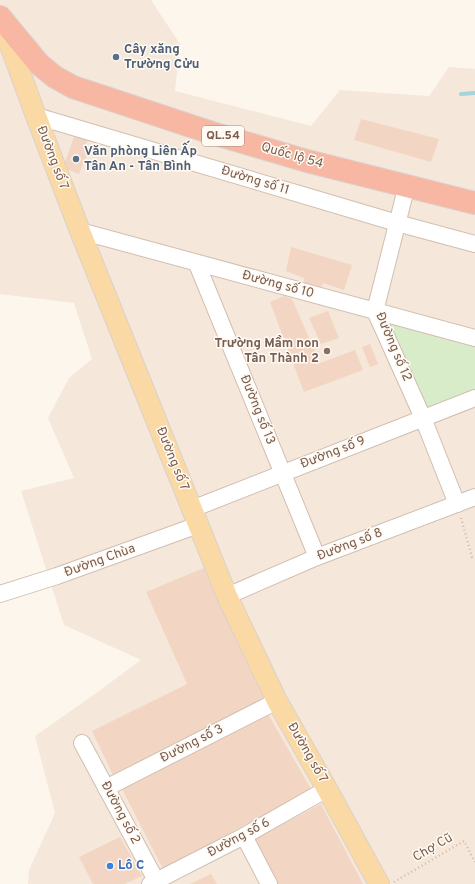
<svg xmlns="http://www.w3.org/2000/svg" width="475" height="884" viewBox="0 0 475 884" font-family="Overpass,sans-serif">
	<style>
		.residential { fill: #f5e8da }
		.green { fill: #d8ecc9 }
		.lines { fill: none; stroke-linecap: round; stroke-linejoin: round }
		.stream { stroke: #a5d3da; stroke-width: 4 }
		.building { fill: #f3d5c3 }
		.minor-casing { stroke: #d1beb0; stroke-width: 18 }
		.major-casing { stroke: #dad1cd; stroke-width: 22 }
		.highway-casing { stroke: #dad1cd; stroke-width: 24 }
		.path { stroke: #d9b8a5; stroke-width: 2.5; stroke-dasharray: 1 3; stroke-linecap: butt }
		.minor { stroke: #fff; stroke-width: 16 }
		.major { stroke: #fbd9a5; stroke-width: 20 }
		.highway { stroke: #f7b7a3; stroke-width: 22 }
		.service-dot { fill: #5c6f8a; stroke: #fffaf3; stroke-width: 1.5 }
		.education-dot { fill: #8d6e63; stroke: #fffaf3; stroke-width: 1.5 }
		.shop-dot { fill: #3f7fe0; stroke: #fffaf3; stroke-width: 1.5 }
		.labels { text-anchor: middle; dominant-baseline: central; stroke-width: 3; stroke-linejoin: round; paint-order: stroke }
		.shield { fill: #fffaf3; stroke: #a28b7f; stroke-width: 1 }
		.shield-label { font-size: 12px; font-weight: bold; fill: #7a5c4d }
		.service-label { font-size: 13px; font-weight: bold; fill: #4e5e75; stroke: #fffaf3; text-anchor: start }
		.street-label { font-size: 13px; fill: #7a5c4d; stroke: #fffaf3 }
		.education-label { font-size: 13px; font-weight: bold; fill: #785e54; stroke: #fffaf3; text-anchor: end }
		.shop-label { font-size: 13px; font-weight: bold; fill: #366cbe; stroke: #fffaf3; text-anchor: start }
	</style>
	<rect width="100%" height="100%" fill="#fdf6ec"/>
	<!-- residential -->
	<polygon class="residential" points="0,0 151,0 180,44 175,91 311,126 340,90 429,96 449,67 475,69 475,884 28,884 29,870 55,813 35,736 95,694 141,660 64,625 21,491 74,478 48,418 69,378 92,359 74,303 0,294"/>
	<!-- green -->
	<polygon class="green" points="385,318 475,343 475,392 425,410"/>
	<g class="lines">
		<!-- stream -->
		<polyline class="stream" points="461,94 475,93"/>
	</g>
	<!-- building -->
	<g class="building">
		<polygon points="361,119 439,139 431,162 354,140"/>
		<polygon points="75,134 88,140 84,148 89,150 79,174 63,168"/>
		<polygon points="291,247 352,265 344,290 323,283 319,291 303,286 304,278 286,271"/>
		<polygon points="284,296 292,299 320,363 355,350 363,370 304,392 270,302"/>
		<polygon points="328,311 339,338 321,344 309,318"/>
		<polygon points="370,344 378,364 370,367 362,347"/>
		<polygon points="206,567 267,695 253,704 113,775 92,731 187,684 146,592"/>
		<polygon points="268,714 311,789 163,869 122,789"/>
		<polygon points="321,804 363,884 276,884 254,840"/>
		<polygon points="120,837 142,876 125,884 93,884 79,857"/>
		<polygon points="211,874 217,884 190,884"/>
	</g>
	<g class="lines">
		<defs>
			<g id="minor">
				<polyline points="36,116 397,223 475,244"/>
				<polyline points="407,185 375,311 423,418 457,504"/>
				<polyline points="80,231 475,338"/>
				<polyline points="197,264 317,557"/>
				<polyline points="192,509 475,398"/>
				<polyline points="0,594 57,576 198,525"/>
				<polyline points="227,596 317,557 475,497"/>
				<polyline points="82,743 158,884"/>
				<polyline points="106,788 277,701"/>
				<polyline points="244,836 269,884"/>
				<polyline points="150,884 244,836 327,789"/>
			</g>
			<polyline id="major" points="1,21 36,116 80,231 227,596 277,701 327,789 379,884"/>
			<polyline id="highway" points="0,17 39,64 55,77 73,87 212,133 307,161 475,203"/>
		</defs>
		<!-- minor casing -->
		<use href="#minor" class="minor-casing"/>
		<!-- major casing -->
		<use href="#major" class="major-casing"/>
		<!-- highway casing -->
		<use href="#highway" class="highway-casing"/>
		<!-- path -->
		<g class="path">
			<polyline points="461,518 472,557 475,557"/>
			<polyline points="394,882 464,841 475,862"/>
		</g>
		<!-- minor -->
		<use href="#minor" class="minor"/>
		<!-- major -->
		<use href="#major" class="major"/>
		<!-- highway -->
		<use href="#highway" class="highway"/>
	</g>
	<!-- markers -->
	<g class="service-dot">
		<circle cx="116" cy="57" r="4"/>
		<circle cx="76" cy="159" r="4"/>
	</g>
	<circle class="education-dot" cx="327" cy="351" r="4"/>
	<circle class="shop-dot" cx="110" cy="866" r="4"/>
	<g class="labels">
		<!-- shield labels -->
		<rect class="shield" x="202" y="126" width="42" height="20" rx="3"/>
		<g class="shield-label">
			<text x="223" y="136">QL.54</text>
		</g>
		<!-- service labels -->
		<g class="service-label">
			<text x="124" y="50">Cây xăng<tspan x="124" dy="15">Trường Cửu</tspan></text>
			<text x="84" y="152">Văn phòng Liên Ấp<tspan x="84" dy="15">Tân An - Tân Bình</tspan></text>
		</g>
		<!-- street labels -->
		<g class="street-label">
			<text transform="translate(292 156) rotate(16)">Quốc lộ 54</text>
			<text transform="translate(52 158) rotate(69)">Đường số 7</text>
			<text transform="translate(255 181) rotate(17)">Đường số 11</text>
			<text transform="translate(278 285) rotate(15)">Đường số 10</text>
			<text transform="translate(393 347) rotate(67)">Đường số 12</text>
			<text transform="translate(257 410) rotate(68)">Đường số 13</text>
			<text transform="translate(333 453) rotate(-21)">Đường số 9</text>
			<text transform="translate(172 459) rotate(68)">Đường số 7</text>
			<text transform="translate(350 545) rotate(-21)">Đường số 8</text>
			<text transform="translate(100 561) rotate(-20)">Đường Chùa</text>
			<text transform="translate(192 744) rotate(-27)">Đường số 3</text>
			<text transform="translate(307 753) rotate(60)">Đường số 7</text>
			<text transform="translate(120 813) rotate(62)">Đường số 2</text>
			<text transform="translate(239 838) rotate(-28)">Đường số 6</text>
			<text transform="translate(433 848) rotate(-30)">Chợ Cũ</text>
		</g>
		<!-- education labels -->
		<g class="education-label">
			<text x="319" y="344">Trường Mầm non<tspan x="319" dy="15">Tân Thành 2</tspan></text>
		</g>
		<!-- shop labels -->
		<g class="shop-label">
			<text x="118" y="866">Lô C</text>
		</g>
	</g>
</svg>
